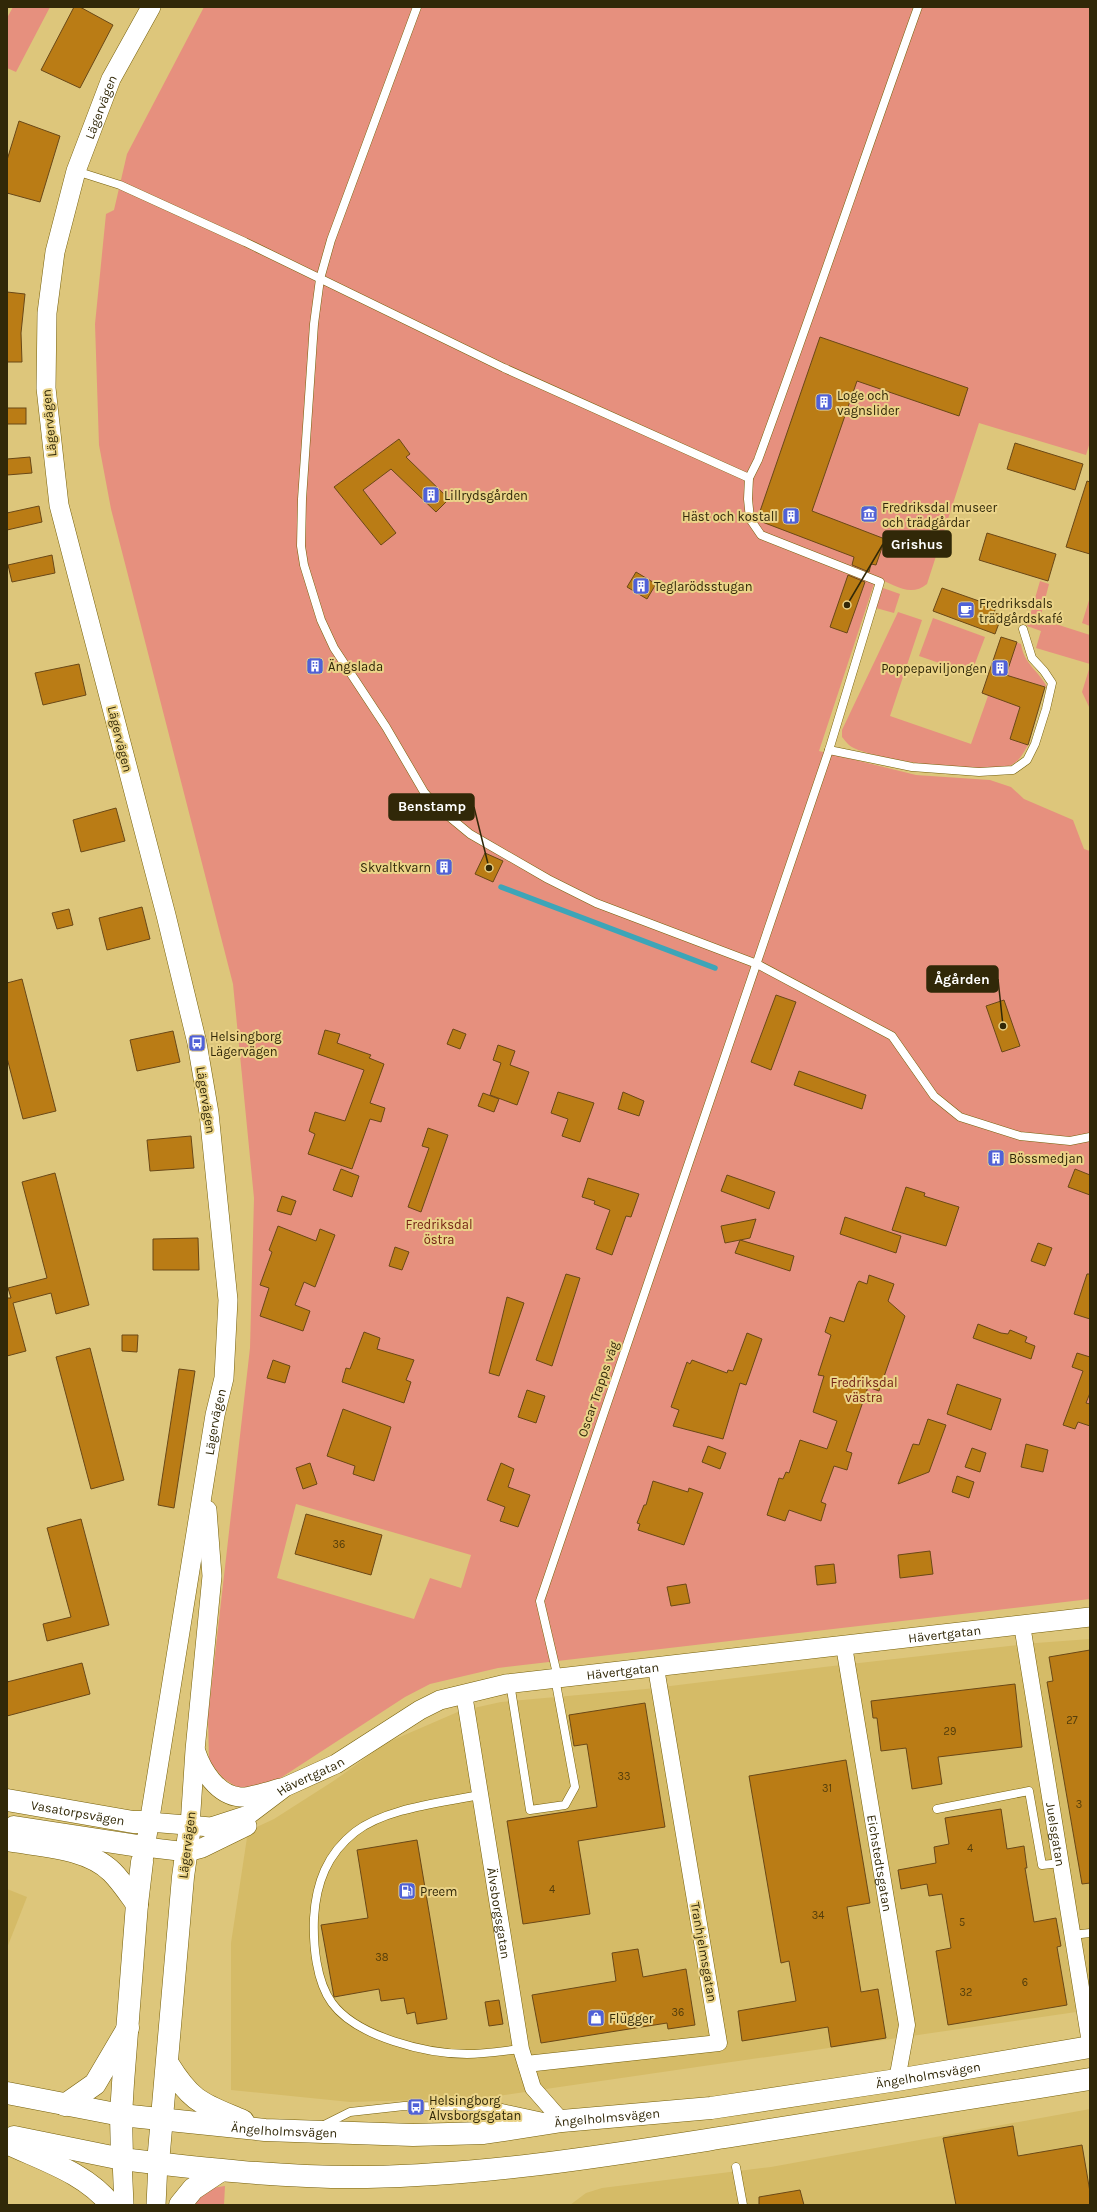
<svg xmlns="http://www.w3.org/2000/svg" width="1097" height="2212" viewBox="0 0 1097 2212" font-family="Karla,sans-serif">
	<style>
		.built { fill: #d5bb67 }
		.green { fill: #e6907e; fill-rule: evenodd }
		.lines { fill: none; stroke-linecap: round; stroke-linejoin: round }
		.stream { stroke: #3da5b8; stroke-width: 5.5 }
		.building { fill: #ba7c15; stroke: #6a4817 }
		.service-casing { stroke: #755f09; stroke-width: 9 }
		.minor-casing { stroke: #755f09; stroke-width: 17 }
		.tertiary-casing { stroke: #755f09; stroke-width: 20 }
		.secondary-casing { stroke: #755f09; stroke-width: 23 }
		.motorway-casing { stroke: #755f09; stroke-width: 23 }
		.service { stroke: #fff; stroke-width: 8 }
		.minor { stroke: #fff; stroke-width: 16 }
		.tertiary { stroke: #fff; stroke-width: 19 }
		.secondary { stroke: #fff; stroke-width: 22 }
		.motorway { stroke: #fff; stroke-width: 22 }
		.labels { text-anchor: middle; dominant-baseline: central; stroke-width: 4; stroke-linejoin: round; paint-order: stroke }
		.number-label { font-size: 11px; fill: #533d0b }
		.street-label { font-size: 13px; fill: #312808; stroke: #ead388 }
		.poi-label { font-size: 13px; fill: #312808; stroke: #ead388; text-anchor: start }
		.park-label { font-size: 13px; fill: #742315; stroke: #ead388 }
		.leader { fill: none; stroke: #312808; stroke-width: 1.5 }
		.callout-dot { fill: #312808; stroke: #ead388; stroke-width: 1.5 }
		.callout { fill: #312808; stroke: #312808; stroke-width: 1.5 }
		.callout-label { font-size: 14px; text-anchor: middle; font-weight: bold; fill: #fff }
	</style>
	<rect width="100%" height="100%" fill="#ddc67b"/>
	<!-- built -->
	<g class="built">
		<polygon points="1090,1639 1090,2010 484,2098 350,2102 231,2090 231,1943 248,1831 274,1819 335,1780 386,1743 460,1711 501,1702 646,1689 824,1667 1036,1643"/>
		<polygon points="7,1889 27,1897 7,1948"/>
		<polygon points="1090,2109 1090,2205 570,2205 586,2193 602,2188 771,2167"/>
	</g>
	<!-- green -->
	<g class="green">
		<polygon points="13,7 50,7 16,72 7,68 7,18"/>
		<path d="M204,7H1090V442L1086,455L979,423L927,584C910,598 894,584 876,578L819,751L916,775L990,780L1011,787L1024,799L1073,820L1084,849L1090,851V1599L498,1668L430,1684L405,1697L279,1779L257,1788H238L223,1778L209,1761L208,1716L250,1348L254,1198L233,984L111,509L99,445L95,324L106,214L114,210L127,154ZM296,1504L471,1555L461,1588L430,1578L414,1619L277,1578Z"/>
		<polygon points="1040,581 1049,584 1040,619 1090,635 1090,664 1036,648 1041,631 1027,626"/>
		<polygon points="883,588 900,594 894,613 876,608"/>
		<polygon points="1090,597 1090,626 1082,623"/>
		<path d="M898,612L922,620L890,716L971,744L988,696L982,693L1001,637L1021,644C1024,664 1038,670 1047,687L1028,682L1010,739L1028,745C1024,752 1020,760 1013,764C992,777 880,760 856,749C850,747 846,742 842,737V730Z"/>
		<polygon points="933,618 985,637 971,674 919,656"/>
		<polygon points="1090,666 1090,709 1082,692"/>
		<polygon points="225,2186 224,2205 188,2205 212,2188"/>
	</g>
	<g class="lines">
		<!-- stream -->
		<polyline class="stream" points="501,887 715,968"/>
	</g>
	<!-- building -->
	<g class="building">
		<polygon points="74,7 80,7 113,25 80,88 41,70"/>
		<polygon points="19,121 60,136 40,202 7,193 7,160"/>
		<polygon points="7,292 25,294 21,333 22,362 7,362"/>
		<polygon points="820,337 968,388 959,416 857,381 812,511 885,539 876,565 871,564 869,572 852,565 854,557 757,520"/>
		<rect x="7" y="408" width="19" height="16"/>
		<polygon points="399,439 410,454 406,457 449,499 436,512 391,469 363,490 396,533 381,545 334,487"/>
		<polygon points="1015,443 1083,464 1075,490 1007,469"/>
		<polygon points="30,457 32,473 7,475 7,459"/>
		<polygon points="1087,481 1090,482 1090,554 1066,547"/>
		<polygon points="39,506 42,522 7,530 7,513"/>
		<polygon points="987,533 1056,554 1048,581 979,560"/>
		<polygon points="52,555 55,573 12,582 8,565"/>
		<polygon points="636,572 656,584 647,599 627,587"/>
		<polygon points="848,575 865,582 847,633 830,627"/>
		<polygon points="942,588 996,607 994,613 1002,615 995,634 933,611"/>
		<polygon points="1001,637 1017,642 1006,675 1045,687 1028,745 1010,739 1020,707 982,693"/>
		<polygon points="79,664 86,695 43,705 35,673"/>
		<polygon points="116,808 125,841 81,852 73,820"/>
		<polygon points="485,853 503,861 493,882 475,874"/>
		<polygon points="142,907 150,939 107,950 99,918"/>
		<polygon points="69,909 73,925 57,929 52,913"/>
		<polygon points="22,979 56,1111 23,1119 7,1058 7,983"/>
		<polygon points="776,995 796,1002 771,1070 751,1062"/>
		<polygon points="1004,1000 1020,1046 1002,1052 986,1006"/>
		<polygon points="453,1029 466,1034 460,1049 447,1044"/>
		<polygon points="325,1030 340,1034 337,1043 371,1055 369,1058 384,1064 370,1103 385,1108 381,1122 370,1119 352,1169 308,1154 315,1134 309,1131 315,1112 345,1121 364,1070 318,1054"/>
		<polygon points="173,1031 180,1062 137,1071 130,1040"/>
		<polygon points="498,1045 515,1051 510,1065 529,1072 517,1105 490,1095 501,1063 493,1060"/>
		<polygon points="799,1071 866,1095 862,1109 794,1085"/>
		<polygon points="558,1092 594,1103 580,1142 562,1136 568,1119 551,1113"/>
		<polygon points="623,1092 644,1101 639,1116 618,1109"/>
		<polygon points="483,1093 499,1099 494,1112 478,1106"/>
		<polygon points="428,1128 448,1135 421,1212 408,1207 429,1148 422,1146"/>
		<polygon points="191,1136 194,1168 150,1171 147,1140"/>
		<polygon points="341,1169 359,1176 352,1197 333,1190"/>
		<polygon points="1075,1169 1090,1175 1090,1195 1068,1187"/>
		<polygon points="55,1173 89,1305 56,1314 51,1293 13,1303 26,1351 7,1356 7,1298 11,1298 8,1288 47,1278 22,1182"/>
		<polygon points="727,1175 775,1192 769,1209 721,1191"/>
		<polygon points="588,1178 639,1194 631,1217 626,1216 612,1255 596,1249 610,1210 594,1204 595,1201 582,1197"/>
		<polygon points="906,1187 925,1193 924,1196 959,1207 946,1246 892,1230"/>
		<polygon points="282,1196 296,1201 291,1215 277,1211"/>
		<polygon points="845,1217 901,1236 896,1253 840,1234"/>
		<polygon points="756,1219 750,1238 725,1243 721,1226"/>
		<polygon points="278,1226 316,1241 320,1229 335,1235 315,1287 304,1282 295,1305 310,1311 303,1331 260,1316 269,1288 260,1285 272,1252 269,1250"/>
		<polygon points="198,1238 199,1270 153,1270 153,1239"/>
		<polygon points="740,1240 794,1256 790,1271 735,1253"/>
		<polygon points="1038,1243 1052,1248 1045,1266 1031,1261"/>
		<polygon points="395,1247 409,1252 402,1270 389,1266"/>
		<polygon points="566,1274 580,1278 552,1366 536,1360"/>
		<polygon points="1087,1274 1090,1274 1090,1319 1074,1314"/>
		<polygon points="869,1275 894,1284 888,1301 905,1316 879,1391 868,1387 846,1451 852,1453 847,1470 834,1466 821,1502 826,1504 821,1521 789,1510 785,1521 767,1515 779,1478 783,1479 786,1472 789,1473 800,1440 827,1449 837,1421 813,1412 824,1376 818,1375 831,1335 825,1332 830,1317 844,1322 857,1284 859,1281 867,1284"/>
		<polygon points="507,1297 524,1303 499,1376 489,1373"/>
		<polygon points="978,1324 1001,1333 1008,1334 1010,1330 1027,1337 1025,1342 1035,1346 1031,1359 973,1338"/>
		<polygon points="364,1332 380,1338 377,1349 414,1360 406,1380 411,1382 404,1403 342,1382 346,1368 350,1369"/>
		<polygon points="747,1333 762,1339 746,1385 740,1383 723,1439 673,1426 679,1410 671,1407 687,1362 690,1364 692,1360 727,1373 728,1370 733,1371"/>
		<polygon points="122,1335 138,1335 137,1352 122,1351"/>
		<polygon points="90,1348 124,1480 91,1489 56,1357"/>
		<polygon points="1077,1353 1090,1357 1090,1393 1086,1403 1090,1404 1090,1426 1078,1422 1075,1429 1063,1425 1083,1371 1072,1367"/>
		<polygon points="273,1360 290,1366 285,1383 267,1378"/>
		<polygon points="179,1369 195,1371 174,1508 158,1505"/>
		<polygon points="957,1384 1001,1399 991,1430 947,1414"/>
		<polygon points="527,1390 545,1396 536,1423 518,1417"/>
		<polygon points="343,1409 391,1427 374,1481 353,1474 355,1466 327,1456"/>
		<polygon points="928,1419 946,1425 929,1472 898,1484 913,1444 919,1445"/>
		<polygon points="1026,1444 1048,1450 1043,1472 1021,1467"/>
		<polygon points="708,1446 726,1453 720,1469 702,1462"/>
		<polygon points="972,1448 986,1453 980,1472 965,1467"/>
		<polygon points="310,1463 317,1484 303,1489 296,1468"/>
		<polygon points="501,1463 514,1469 508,1487 530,1495 518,1527 500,1521 505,1507 487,1500"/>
		<polygon points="957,1476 974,1482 969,1498 952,1492"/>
		<polygon points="653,1481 688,1492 689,1488 703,1493 684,1545 638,1530 640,1524 637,1523 644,1505 646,1505"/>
		<polygon points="306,1514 382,1535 371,1575 295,1554"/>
		<polygon points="81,1519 109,1625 47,1641 43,1624 71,1617 47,1528"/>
		<polygon points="930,1551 933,1574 900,1578 898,1555"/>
		<polygon points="834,1564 836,1583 817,1585 815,1566"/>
		<polygon points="686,1584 690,1603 671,1606 667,1587"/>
		<polygon points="1090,1650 1090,1883 1082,1884 1047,1682 1053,1681 1049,1657"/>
		<polygon points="82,1663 90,1694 7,1716 7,1682"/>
		<polygon points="1015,1684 1022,1747 938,1757 942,1784 912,1789 906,1748 881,1751 877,1718 873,1718 871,1701"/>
		<polygon points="645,1703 665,1827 578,1841 590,1914 523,1924 507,1821 597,1807 587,1744 574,1746 569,1715"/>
		<polygon points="846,1760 870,1903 847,1907 861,1992 878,1989 886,2038 831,2047 828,2027 742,2041 738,2011 796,2001 789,1961 781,1963 749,1776"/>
		<polygon points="1001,1809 1007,1849 1024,1846 1027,1868 1025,1868 1034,1922 1056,1918 1061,1946 1057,1947 1067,2005 948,2025 936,1951 951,1948 942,1894 929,1896 927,1884 901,1889 898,1870 936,1863 934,1847 949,1844 945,1818"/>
		<polygon points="417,1840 447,2019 417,2024 415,2012 407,2014 404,1998 381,2001 379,1989 334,1997 321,1925 368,1918 357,1850"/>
		<polygon points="638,1949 643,1977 686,1969 695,2025 668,2029 667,2023 541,2043 532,1995 616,1981 612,1953"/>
		<polygon points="499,2000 503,2024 489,2026 485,2002"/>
		<polygon points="1013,2126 1018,2156 1082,2145 1090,2192 1090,2205 956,2205 943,2138"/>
		<polygon points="800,2190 804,2205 759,2205 759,2197"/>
	</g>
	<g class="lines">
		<defs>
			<g id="service">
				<polyline points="417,7 331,240 320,279 314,324 302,499 301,546 304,565 321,620 334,648 386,727 424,792 435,805 470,834 548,879 596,903 757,964 892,1036 934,1096 960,1117 1020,1136 1070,1141 1090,1137"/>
				<polyline points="76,171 120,185 245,242 504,368 749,478"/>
				<polyline points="829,750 912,767 979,772 1013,770 1027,760 1035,744 1046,709 1052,683 1044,671 1032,658 1023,629"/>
				<path d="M558,1678L540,1601L829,750L880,582L761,535L750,519L748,499L749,478L758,460C813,310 864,158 918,7"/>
				<polyline points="510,1683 530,1810 565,1805 575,1787 555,1678"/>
				<path d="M479,1795C441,1803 386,1808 355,1832C327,1854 316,1883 314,1918C313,1945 316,1981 332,2003C357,2037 427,2054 467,2054C485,2054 503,2051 521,2049"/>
				<polyline points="937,1809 1029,1791 1042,1865 1061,1863"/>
				<polyline points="1072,1935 1090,1933"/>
				<polyline points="322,2126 350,2112 404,2106 497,2107 543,2117"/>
				<polyline points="736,2167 743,2205"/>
			</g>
			<g id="minor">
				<path id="s1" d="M1022,1625L1090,2043"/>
				<path id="s2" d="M844,1646L907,2025L897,2080"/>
				<path id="s3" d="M464,1694L521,2049L533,2088L562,2121"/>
				<polyline points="526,2064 719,2043 656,1668"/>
			</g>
			<g id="tertiary">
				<path d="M196,1752C202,1770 217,1795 240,1797C249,1798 270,1791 280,1788"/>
				<path id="s4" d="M149,1822L211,1827L248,1815L285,1787L336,1764L420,1710L440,1700L506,1684L1090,1617"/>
				<polyline points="190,1826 195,1750 212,1576 207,1510"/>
				<polyline points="145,1847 187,1852 202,1848 247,1826"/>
				<path id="s5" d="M143,1861L215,1415L224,1378L228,1300L209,1113L197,1043L166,915L59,505L46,388L47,313L55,252L76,171L111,79L151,7"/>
				<polyline points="122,2159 124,2205"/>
				<polyline points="156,2205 158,2163"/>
			</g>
			<g id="secondary">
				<path id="s6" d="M7,1800L133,1822H149"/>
				<polyline points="14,1827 145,1847"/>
				<path d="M7,1840C40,1846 87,1847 112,1872C121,1881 129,1893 137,1904"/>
				<path d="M142,1862L137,1904L123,2083L121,2115L122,2159C204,2169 285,2178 367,2177C490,2175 610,2155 732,2136C851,2117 971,2098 1090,2079"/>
				<path d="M168,2064C192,2103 203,2104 243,2121"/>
				<path id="s7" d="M121,2115L265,2130L413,2135L484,2133L562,2121L711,2108L897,2080L1090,2047"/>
				<polyline points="158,2163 183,1877 190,1826"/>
				<polyline points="180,2205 193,2189 220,2171"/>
			</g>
			<g id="motorway">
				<polyline points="7,2093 121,2115"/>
				<polyline points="65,2105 95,2084 128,2028"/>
				<polyline points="14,2137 122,2159"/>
				<path d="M7,2143C43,2160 86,2173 111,2205"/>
			</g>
		</defs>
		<!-- service casing -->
		<use href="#service" class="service-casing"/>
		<!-- minor casing -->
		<use href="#minor" class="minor-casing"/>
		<!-- tertiary casing -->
		<use href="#tertiary" class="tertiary-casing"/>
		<!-- secondary casing -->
		<use href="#secondary" class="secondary-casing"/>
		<!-- motorway casing -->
		<use href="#motorway" class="motorway-casing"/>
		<!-- service -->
		<use href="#service" class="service"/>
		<!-- minor -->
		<use href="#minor" class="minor"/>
		<!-- tertiary -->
		<use href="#tertiary" class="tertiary"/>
		<!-- secondary -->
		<use href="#secondary" class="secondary"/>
		<!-- motorway -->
		<use href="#motorway" class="motorway"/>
	</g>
	<!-- icons -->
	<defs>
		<symbol id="building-square" viewBox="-11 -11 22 22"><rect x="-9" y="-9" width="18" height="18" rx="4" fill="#5061d7" stroke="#ead388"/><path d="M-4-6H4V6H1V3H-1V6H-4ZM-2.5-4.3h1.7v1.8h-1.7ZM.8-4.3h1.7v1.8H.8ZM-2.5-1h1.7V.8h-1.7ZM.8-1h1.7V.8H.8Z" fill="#fff"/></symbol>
		<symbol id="museum-square" viewBox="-11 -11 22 22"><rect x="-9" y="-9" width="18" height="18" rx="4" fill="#5061d7" stroke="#ead388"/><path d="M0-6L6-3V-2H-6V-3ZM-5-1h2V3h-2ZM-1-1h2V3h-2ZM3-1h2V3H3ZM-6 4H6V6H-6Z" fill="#fff"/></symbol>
		<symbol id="cafe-square" viewBox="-11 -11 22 22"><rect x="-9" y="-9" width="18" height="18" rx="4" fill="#5061d7" stroke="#ead388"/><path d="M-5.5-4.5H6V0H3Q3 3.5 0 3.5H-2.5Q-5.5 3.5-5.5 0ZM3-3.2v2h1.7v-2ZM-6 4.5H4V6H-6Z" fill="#fff"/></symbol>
		<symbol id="bus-square" viewBox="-11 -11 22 22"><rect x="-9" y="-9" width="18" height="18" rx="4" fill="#5061d7" stroke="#ead388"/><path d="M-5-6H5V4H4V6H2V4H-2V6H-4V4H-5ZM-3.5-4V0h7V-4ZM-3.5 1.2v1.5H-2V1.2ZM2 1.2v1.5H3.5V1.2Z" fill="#fff"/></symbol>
		<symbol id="fuel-square" viewBox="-11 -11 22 22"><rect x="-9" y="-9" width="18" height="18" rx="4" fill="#5061d7" stroke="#ead388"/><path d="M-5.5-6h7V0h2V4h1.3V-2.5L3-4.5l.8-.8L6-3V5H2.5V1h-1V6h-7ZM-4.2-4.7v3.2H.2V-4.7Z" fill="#fff"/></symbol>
		<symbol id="shop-square" viewBox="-11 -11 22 22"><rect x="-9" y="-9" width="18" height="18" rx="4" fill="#5061d7" stroke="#ead388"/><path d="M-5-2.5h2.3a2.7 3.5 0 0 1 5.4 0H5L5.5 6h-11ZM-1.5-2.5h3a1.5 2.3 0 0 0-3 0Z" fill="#fff"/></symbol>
	</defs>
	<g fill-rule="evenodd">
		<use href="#building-square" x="814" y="392" width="20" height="20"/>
		<use href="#building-square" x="421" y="485" width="20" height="20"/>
		<use href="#museum-square" x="859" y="504" width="20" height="20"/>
		<use href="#building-square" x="781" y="506" width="20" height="20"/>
		<use href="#building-square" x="631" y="576" width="20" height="20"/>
		<use href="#cafe-square" x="956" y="600" width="20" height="20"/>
		<use href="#building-square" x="305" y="656" width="20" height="20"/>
		<use href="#building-square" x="990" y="658" width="20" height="20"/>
		<use href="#building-square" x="434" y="857" width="20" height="20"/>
		<use href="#bus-square" x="187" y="1033" width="20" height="20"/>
		<use href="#building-square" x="986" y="1148" width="20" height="20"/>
		<use href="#fuel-square" x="397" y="1881" width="20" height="20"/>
		<use href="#shop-square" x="586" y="2008" width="20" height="20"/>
		<use href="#bus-square" x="406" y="2097" width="20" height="20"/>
	</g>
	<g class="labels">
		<!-- number labels -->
		<g class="number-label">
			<text x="339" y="1544">36</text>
			<text x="1072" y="1720">27</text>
			<text x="950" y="1731">29</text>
			<text x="624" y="1776">33</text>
			<text x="827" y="1788">31</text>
			<text x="1079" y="1804">3</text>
			<text x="970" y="1848">4</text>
			<text x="552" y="1889">4</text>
			<text x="818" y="1915">34</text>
			<text x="962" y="1922">5</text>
			<text x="382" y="1957">38</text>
			<text x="1025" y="1982">6</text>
			<text x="966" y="1992">32</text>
			<text x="678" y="2012">36</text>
		</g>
		<!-- street labels -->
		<g class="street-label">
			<text stroke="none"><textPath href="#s5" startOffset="1789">Lägervägen</textPath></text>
			<text transform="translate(49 423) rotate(-95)">Lägervägen</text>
			<text transform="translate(120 739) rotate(76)">Lägervägen</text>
			<text transform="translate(206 1100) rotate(81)">Lägervägen</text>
			<text transform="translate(598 1389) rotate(-71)">Oscar Trapps väg</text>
			<text stroke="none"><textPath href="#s5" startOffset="445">Lägervägen</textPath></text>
			<text stroke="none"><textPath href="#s4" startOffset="835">Hävertgatan</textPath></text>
			<text stroke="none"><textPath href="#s4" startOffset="511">Hävertgatan</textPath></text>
			<text stroke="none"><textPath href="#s4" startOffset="175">Hävertgatan</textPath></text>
			<text stroke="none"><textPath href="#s6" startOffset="72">Vasatorpsvägen</textPath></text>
			<text stroke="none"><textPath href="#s1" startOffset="212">Juelsgatan</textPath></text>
			<text transform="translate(187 1845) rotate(-83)">Lägervägen</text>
			<text stroke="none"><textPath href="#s2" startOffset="220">Eichstedtsgatan</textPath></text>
			<text stroke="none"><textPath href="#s3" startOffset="222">Älvsborgsgatan</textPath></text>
			<text transform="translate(704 1952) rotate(80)">Tranhjelmsgatan</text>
			<text stroke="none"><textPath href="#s7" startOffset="812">Ängelholmsvägen</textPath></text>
			<text stroke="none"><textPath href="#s7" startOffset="488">Ängelholmsvägen</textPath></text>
			<text stroke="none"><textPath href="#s7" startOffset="164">Ängelholmsvägen</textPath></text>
		</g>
		<!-- poi labels -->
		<g class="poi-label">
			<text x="837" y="395">Loge och<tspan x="837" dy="15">vagnslider</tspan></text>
			<text x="444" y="495">Lillrydsgården</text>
			<text x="882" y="507">Fredriksdal museer<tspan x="882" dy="15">och trädgårdar</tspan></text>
			<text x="778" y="516" text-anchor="end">Häst och kostall</text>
			<text x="654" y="586">Teglarödsstugan</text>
			<text x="979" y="603">Fredriksdals<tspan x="979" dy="15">trädgårdskafé</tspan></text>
			<text x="328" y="666">Ängslada</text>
			<text x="987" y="668" text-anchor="end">Poppepaviljongen</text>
			<text x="431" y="867" text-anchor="end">Skvaltkvarn</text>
			<text x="210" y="1036">Helsingborg<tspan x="210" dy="15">Lägervägen</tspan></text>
			<text x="1009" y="1158">Bössmedjan</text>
			<text x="420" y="1891">Preem</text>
			<text x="609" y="2018">Flügger</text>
			<text x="429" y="2100">Helsingborg<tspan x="429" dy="15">Älvsborgsgatan</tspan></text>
		</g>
		<!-- park labels -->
		<g class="park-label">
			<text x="439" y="1224">Fredriksdal<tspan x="439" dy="15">östra</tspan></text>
			<text x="864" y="1382">Fredriksdal<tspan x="864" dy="15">västra</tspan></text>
		</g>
	</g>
	<!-- callouts -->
	<path class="leader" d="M847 605L883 544M489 868L474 807M1003 1026L998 979"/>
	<g class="callout-dot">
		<circle cx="847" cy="605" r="4"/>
		<circle cx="489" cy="868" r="4"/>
		<circle cx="1003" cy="1026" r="4"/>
	</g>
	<g class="callout">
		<rect x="883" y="531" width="68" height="26" rx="4"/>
		<rect x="389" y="794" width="85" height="26" rx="4"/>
		<rect x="927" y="966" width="71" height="26" rx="4"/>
	</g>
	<g class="callout-label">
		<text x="917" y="549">Grishus</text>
		<text x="432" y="811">Benstamp</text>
		<text x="962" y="984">Ågården</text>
	</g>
	<!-- border -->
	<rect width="1097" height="2212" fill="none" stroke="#312808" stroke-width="16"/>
</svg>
